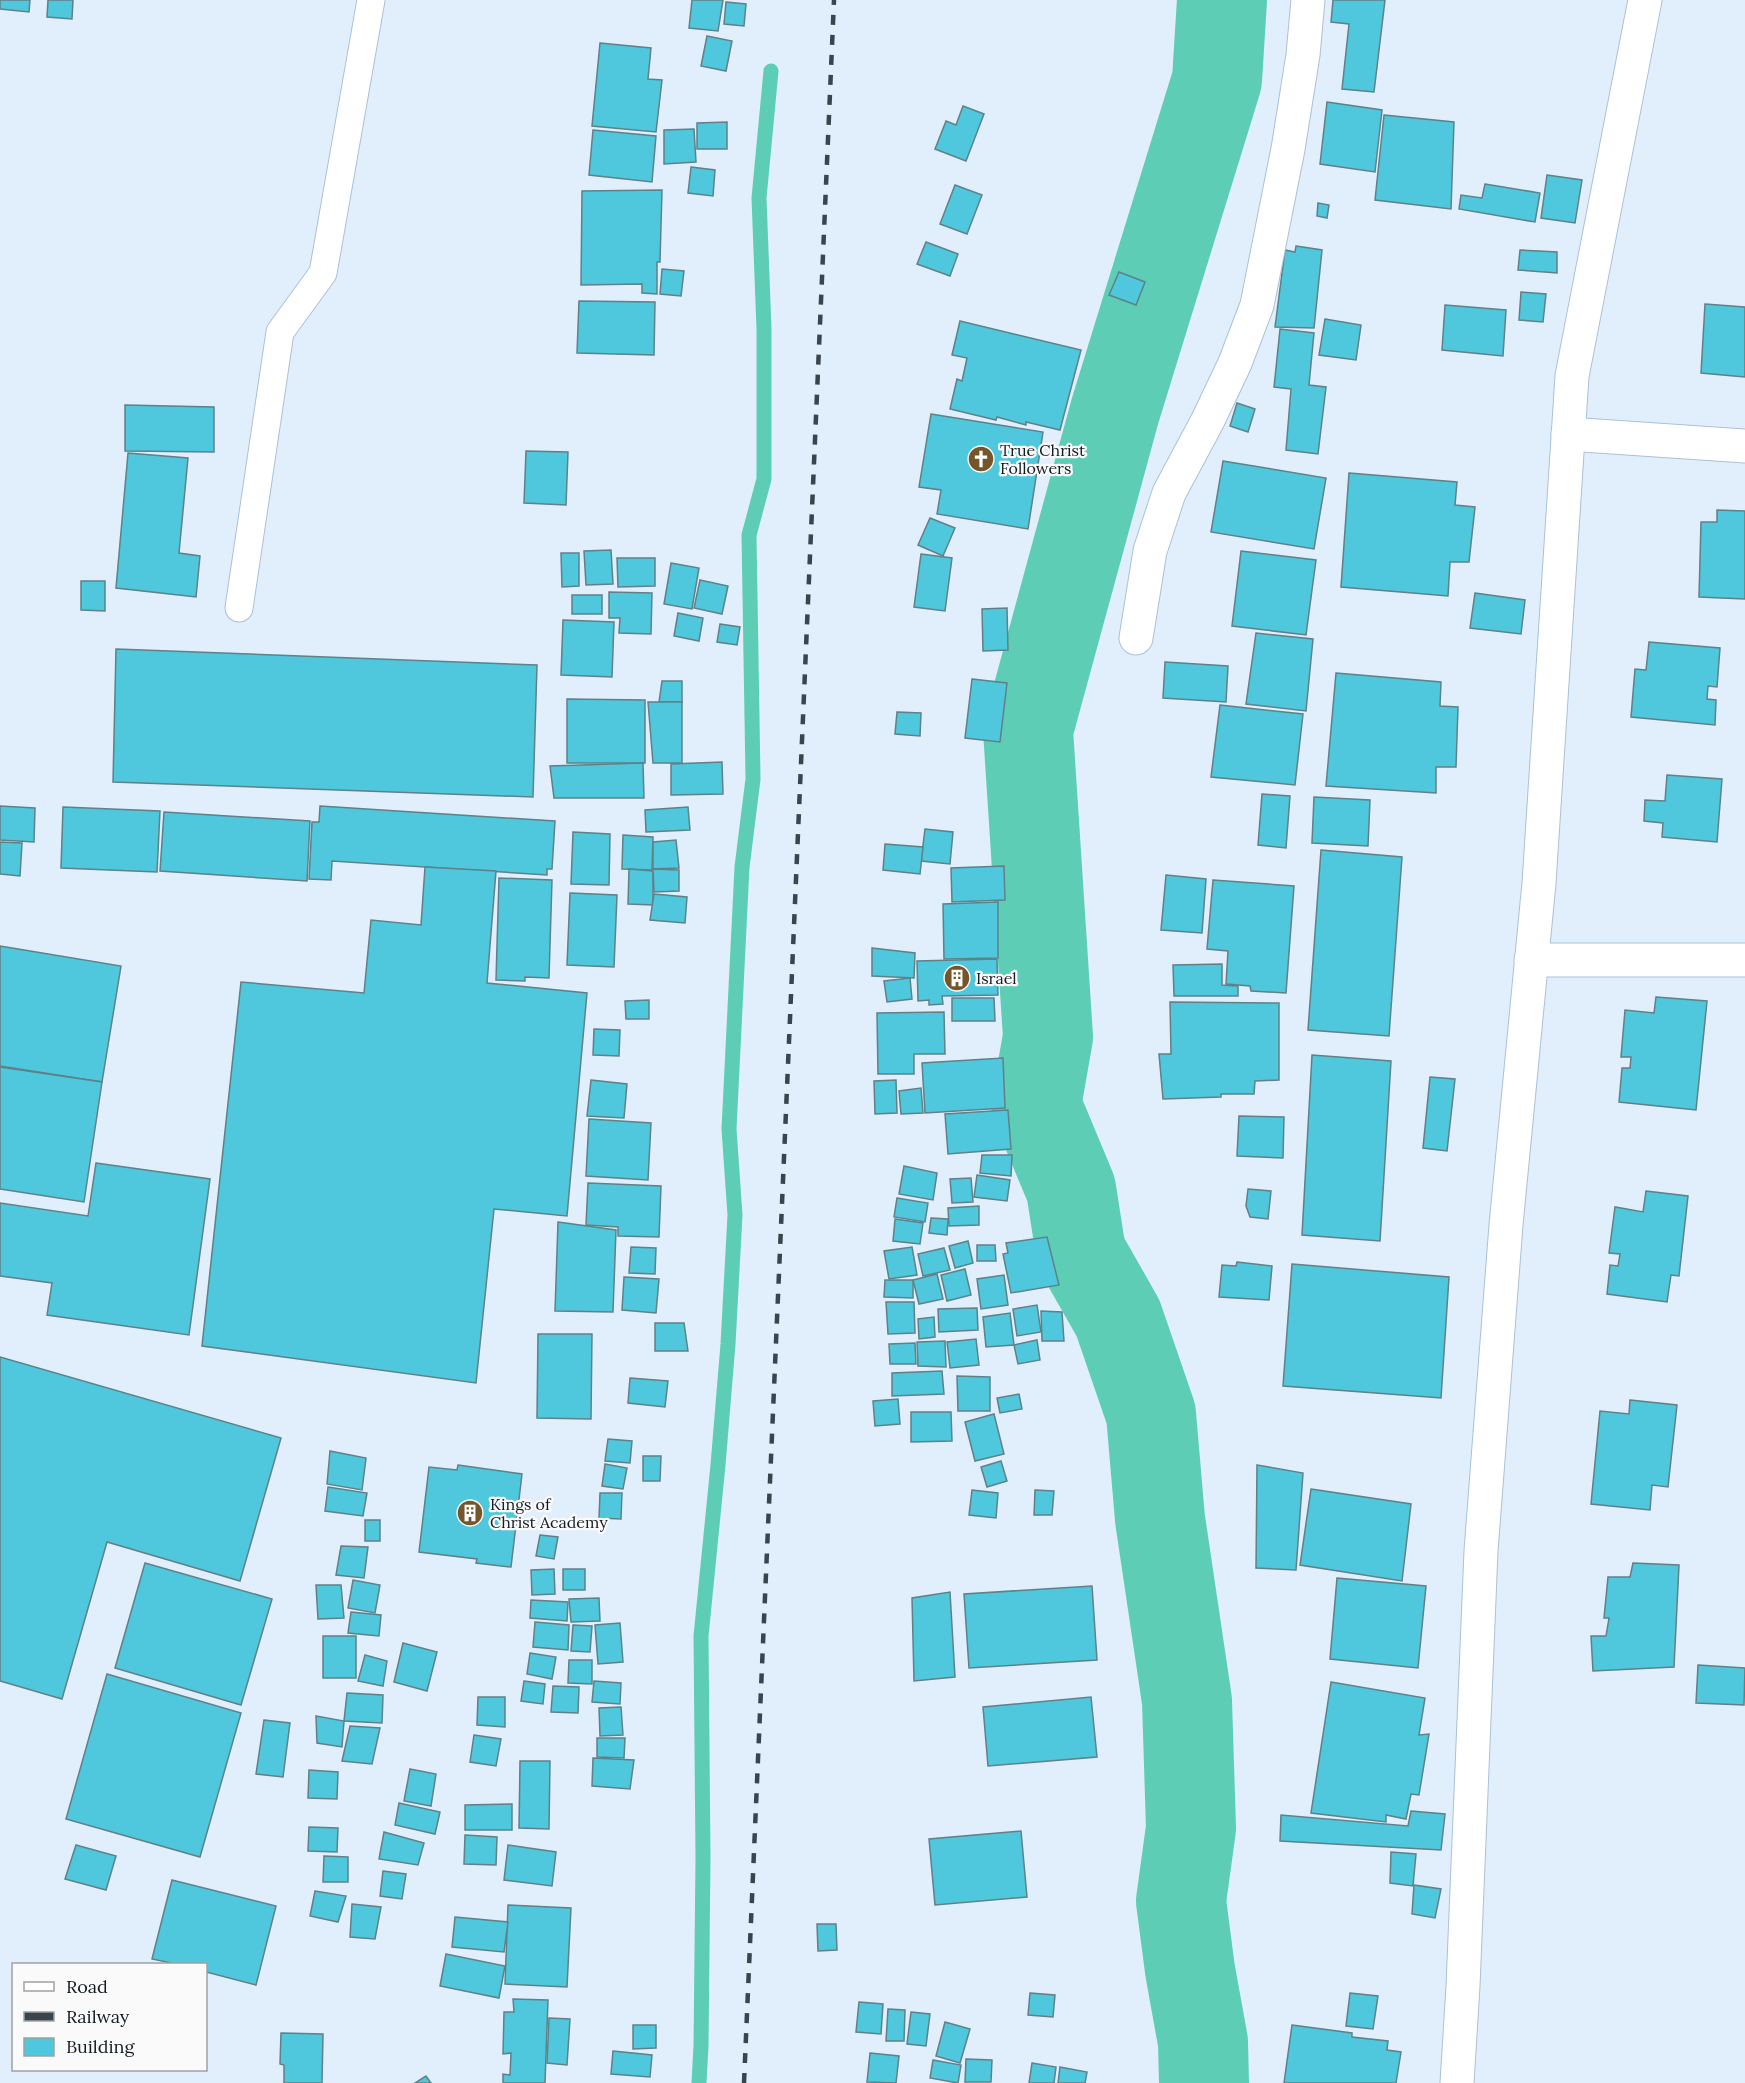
<svg xmlns="http://www.w3.org/2000/svg" width="1745" height="2083" viewBox="0 0 1745 2083" font-family="Lora,serif">
	<style>
		.lines { fill: none; stroke-linecap: round; stroke-linejoin: round }
		.stream { stroke: #5dceb5; stroke-width: 15 }
		.river { stroke: #5dceb5; stroke-width: 90 }
		.building { fill: #4fc7dc; stroke: #5f8188; stroke-width: 1.5 }
		.service-casing { stroke: #aac1d6; stroke-width: 29 }
		.minor-casing { stroke: #aac1d6; stroke-width: 35 }
		.service { stroke: #fff; stroke-width: 27 }
		.minor { stroke: #fff; stroke-width: 33 }
		.rail { stroke: #3a444d; stroke-width: 4.5; stroke-dasharray: 10 10; stroke-linecap: butt }
		.labels { text-anchor: middle; dominant-baseline: central; stroke-width: 4.5; stroke-linejoin: round; paint-order: stroke }
		.poi-label { font-size: 16px; fill: #131b23; stroke: #fafafa; text-anchor: start }
	</style>
	<rect width="100%" height="100%" fill="#e1effc"/>
	<g class="lines">
		<!-- stream -->
		<polyline class="stream" points="699,2083 701,2046 703,1858 701,1636 718,1465 728,1344 735,1215 729,1129 742,867 753,779 749,535 764,479 764,329 759,198 771,71"/>
		<!-- river -->
		<polyline class="river" points="1204,2083 1203,2042 1190,1970 1181,1901 1191,1828 1187,1701 1160,1519 1151,1414 1118,1318 1081,1253 1071,1189 1036,1105 1048,1037 1028,730 1115,411 1217,80 1222,0"/>
	</g>
	<!-- building -->
	<g class="building">
		<polygon points="0,0 30,0 29,12 0,9"/>
		<polygon points="48,0 73,0 72,19 47,17"/>
		<polygon points="692,0 723,0 718,31 689,28"/>
		<polygon points="1333,0 1385,0 1374,92 1342,89 1349,24 1331,22"/>
		<polygon points="726,2 746,4 744,26 724,24"/>
		<polygon points="707,36 732,41 726,71 701,66"/>
		<polygon points="600,43 651,48 648,79 662,80 656,132 592,126"/>
		<polygon points="1327,102 1382,110 1375,172 1320,164"/>
		<polygon points="963,106 984,114 966,161 935,149 946,121 956,125"/>
		<polygon points="1384,115 1454,122 1451,209 1375,200"/>
		<polygon points="727,122 727,149 697,149 697,123"/>
		<polygon points="694,129 696,162 664,164 664,130"/>
		<polygon points="593,130 656,136 652,182 589,175"/>
		<polygon points="691,167 715,170 713,196 688,193"/>
		<polygon points="1547,175 1582,180 1575,223 1541,218"/>
		<polygon points="1485,184 1540,193 1535,222 1459,209 1461,195 1482,198"/>
		<polygon points="955,185 982,195 967,234 940,224"/>
		<polygon points="662,190 660,262 657,262 657,294 642,293 642,284 581,285 582,191"/>
		<polygon points="1318,203 1329,205 1327,218 1317,216"/>
		<polygon points="926,242 958,254 950,276 917,264"/>
		<polygon points="1296,246 1322,250 1314,328 1275,327 1285,250 1295,252"/>
		<polygon points="1520,250 1557,252 1557,273 1518,270"/>
		<polygon points="662,269 684,271 681,296 660,294"/>
		<polygon points="1119,272 1145,282 1136,305 1109,295"/>
		<polygon points="1521,292 1546,294 1543,322 1519,320"/>
		<polygon points="579,301 655,302 654,355 577,353"/>
		<polygon points="1705,304 1745,307 1745,377 1701,373"/>
		<polygon points="1445,305 1506,310 1503,356 1442,350"/>
		<polygon points="1325,319 1361,325 1356,360 1319,355"/>
		<polygon points="960,321 1081,350 1060,430 1026,422 1026,425 997,417 996,420 950,409 957,379 962,381 967,358 952,355"/>
		<polygon points="1280,329 1314,333 1309,385 1326,387 1318,454 1286,450 1291,389 1274,387"/>
		<polygon points="1237,403 1255,409 1248,432 1230,426"/>
		<polygon points="125,405 214,407 214,452 125,451"/>
		<polygon points="931,414 1043,432 1028,529 937,514 941,490 919,487"/>
		<polygon points="526,451 568,452 566,505 524,503"/>
		<polygon points="128,453 188,458 179,553 200,556 196,597 116,588"/>
		<polygon points="1223,461 1326,478 1314,549 1211,532"/>
		<polygon points="1349,473 1457,482 1455,505 1475,507 1469,562 1450,562 1448,596 1341,587"/>
		<polygon points="1717,510 1745,511 1745,599 1699,597 1701,522 1717,522"/>
		<polygon points="930,518 955,528 943,556 918,545"/>
		<polygon points="611,550 613,584 586,585 584,551"/>
		<polygon points="1241,551 1316,560 1306,635 1232,626"/>
		<polygon points="561,553 579,553 579,586 562,587"/>
		<polygon points="921,554 952,558 945,611 914,607"/>
		<polygon points="617,558 655,558 655,586 618,587"/>
		<polygon points="671,563 699,568 692,609 664,604"/>
		<polygon points="700,580 728,586 722,614 694,608"/>
		<polygon points="81,581 105,581 105,611 81,610"/>
		<polygon points="609,592 652,593 651,634 619,633 620,618 609,618"/>
		<polygon points="1475,593 1525,600 1521,634 1470,628"/>
		<rect x="572" y="595" width="30" height="19"/>
		<polygon points="1007,608 1008,650 983,651 982,609"/>
		<polygon points="678,613 703,618 699,641 674,636"/>
		<polygon points="563,620 614,622 612,677 561,675"/>
		<polygon points="720,624 740,627 737,645 717,642"/>
		<polygon points="1256,633 1313,639 1306,711 1246,704"/>
		<polygon points="1649,642 1720,648 1717,687 1708,686 1707,699 1716,700 1715,725 1631,717 1635,669 1646,670"/>
		<polygon points="116,649 537,665 533,797 113,782"/>
		<polygon points="1165,662 1228,666 1226,702 1163,698"/>
		<polygon points="1336,673 1441,682 1440,706 1458,707 1456,767 1436,767 1436,793 1326,786"/>
		<polygon points="972,679 1007,683 1000,742 965,738"/>
		<polygon points="662,681 682,681 682,702 659,702"/>
		<polygon points="567,699 645,700 645,763 567,763"/>
		<polygon points="648,702 682,702 682,763 653,763"/>
		<polygon points="1220,705 1303,714 1295,785 1211,777"/>
		<polygon points="897,712 921,713 920,736 895,734"/>
		<polygon points="722,762 723,794 671,795 671,764"/>
		<polygon points="643,763 644,798 554,798 550,766"/>
		<polygon points="1667,775 1722,779 1717,842 1662,837 1663,823 1644,821 1645,800 1665,801"/>
		<polygon points="1262,794 1290,796 1286,848 1258,845"/>
		<polygon points="1314,797 1370,800 1368,846 1312,843"/>
		<polygon points="0,806 35,808 34,842 0,840"/>
		<polygon points="320,806 555,821 552,869 547,869 547,875 332,861 331,880 309,879 312,822 319,822"/>
		<polygon points="63,807 160,811 157,872 61,868"/>
		<polygon points="688,807 690,830 646,832 645,810"/>
		<polygon points="164,812 310,821 307,881 160,871"/>
		<polygon points="925,829 953,832 950,864 921,861"/>
		<polygon points="573,832 610,834 609,885 571,884"/>
		<polygon points="623,835 653,837 652,870 622,869"/>
		<polygon points="676,840 679,868 653,869 653,842"/>
		<polygon points="0,842 22,843 20,876 0,874"/>
		<polygon points="885,844 923,847 920,874 883,870"/>
		<polygon points="1321,850 1402,857 1389,1036 1308,1030"/>
		<polygon points="1004,866 1005,900 952,902 951,868"/>
		<polygon points="425,867 496,871 487,983 587,993 567,1216 494,1209 476,1383 202,1346 241,982 364,993 371,920 421,925"/>
		<polygon points="629,869 653,871 653,905 628,904"/>
		<polygon points="653,869 679,870 679,891 654,892"/>
		<polygon points="1166,875 1206,879 1202,933 1161,930"/>
		<polygon points="499,878 552,880 549,978 525,977 525,981 496,980"/>
		<polygon points="1213,880 1294,886 1286,993 1251,991 1250,986 1226,984 1228,951 1207,949"/>
		<polygon points="570,893 617,895 614,967 567,965"/>
		<polygon points="654,894 687,897 685,923 650,920"/>
		<polygon points="998,902 998,958 944,959 943,904"/>
		<polygon points="0,946 121,966 102,1082 0,1066"/>
		<polygon points="872,948 915,953 914,978 872,976"/>
		<polygon points="997,959 998,995 942,996 943,1004 929,1005 929,1000 918,1001 917,961"/>
		<polygon points="1222,964 1222,985 1238,986 1238,996 1174,996 1173,965"/>
		<polygon points="910,978 912,999 887,1002 884,981"/>
		<polygon points="1656,997 1707,1001 1696,1110 1619,1102 1622,1068 1630,1068 1631,1057 1621,1057 1625,1010 1654,1013"/>
		<polygon points="952,998 994,998 995,1021 952,1021"/>
		<polygon points="649,1000 649,1019 626,1019 625,1001"/>
		<polygon points="1170,1002 1279,1003 1279,1080 1255,1081 1254,1094 1221,1094 1221,1097 1163,1099 1159,1054 1171,1054"/>
		<polygon points="944,1012 945,1054 914,1054 914,1074 878,1074 877,1013"/>
		<polygon points="594,1029 620,1030 619,1056 593,1055"/>
		<polygon points="1312,1055 1391,1061 1380,1241 1302,1235"/>
		<polygon points="1003,1058 1005,1108 925,1113 922,1063"/>
		<polygon points="0,1067 102,1082 84,1202 0,1189"/>
		<polygon points="1430,1077 1455,1079 1447,1151 1423,1148"/>
		<polygon points="591,1080 627,1084 624,1118 587,1116"/>
		<polygon points="896,1080 897,1113 875,1114 874,1081"/>
		<polygon points="921,1088 923,1113 901,1114 899,1091"/>
		<polygon points="1008,1110 1011,1149 948,1154 945,1114"/>
		<polygon points="1239,1116 1284,1117 1283,1158 1237,1156"/>
		<polygon points="589,1119 651,1123 648,1180 586,1176"/>
		<polygon points="982,1155 1012,1155 1011,1176 980,1173"/>
		<polygon points="96,1163 210,1179 189,1335 47,1315 52,1283 0,1276 0,1203 88,1216"/>
		<polygon points="904,1166 937,1173 933,1200 899,1194"/>
		<polygon points="977,1175 1010,1180 1007,1201 974,1197"/>
		<polygon points="971,1178 973,1202 952,1203 950,1179"/>
		<polygon points="588,1183 661,1186 659,1237 618,1236 618,1227 586,1225"/>
		<polygon points="1248,1189 1271,1191 1268,1219 1250,1217 1246,1206"/>
		<polygon points="1646,1191 1688,1196 1679,1276 1671,1275 1667,1302 1607,1294 1610,1265 1618,1266 1620,1254 1609,1253 1615,1207 1643,1212"/>
		<polygon points="897,1198 928,1203 925,1222 894,1217"/>
		<polygon points="979,1206 979,1225 949,1226 948,1208"/>
		<polygon points="931,1218 948,1219 947,1235 929,1233"/>
		<polygon points="895,1219 923,1223 920,1244 893,1241"/>
		<polygon points="558,1222 616,1230 613,1312 555,1311"/>
		<polygon points="1047,1237 1059,1285 1011,1293 1003,1254 1008,1253 1006,1243"/>
		<polygon points="968,1241 973,1263 955,1268 949,1246"/>
		<polygon points="977,1245 995,1245 996,1261 977,1261"/>
		<polygon points="631,1247 656,1248 655,1274 629,1273"/>
		<polygon points="912,1247 917,1275 889,1279 884,1251"/>
		<polygon points="944,1248 950,1270 923,1276 918,1254"/>
		<polygon points="1237,1262 1272,1266 1269,1300 1219,1297 1222,1265 1236,1266"/>
		<polygon points="1292,1264 1449,1277 1441,1398 1283,1386"/>
		<polygon points="965,1269 971,1295 947,1301 941,1275"/>
		<polygon points="937,1274 943,1299 919,1304 913,1280"/>
		<polygon points="1004,1275 1008,1305 981,1309 977,1279"/>
		<polygon points="624,1277 659,1279 656,1313 622,1310"/>
		<polygon points="885,1280 913,1280 913,1298 884,1297"/>
		<polygon points="886,1302 914,1302 915,1333 888,1334"/>
		<polygon points="1037,1305 1041,1332 1017,1336 1013,1309"/>
		<polygon points="977,1308 978,1330 939,1332 938,1309"/>
		<polygon points="1041,1311 1062,1312 1064,1341 1042,1341"/>
		<polygon points="1010,1313 1014,1345 986,1347 983,1317"/>
		<polygon points="934,1317 935,1337 919,1339 918,1319"/>
		<polygon points="655,1323 684,1323 688,1351 655,1351"/>
		<polygon points="538,1334 592,1334 591,1419 537,1418"/>
		<polygon points="976,1339 979,1365 950,1368 947,1342"/>
		<polygon points="1037,1340 1040,1360 1018,1364 1014,1345"/>
		<polygon points="945,1341 946,1367 918,1366 917,1342"/>
		<polygon points="915,1343 916,1364 890,1364 889,1344"/>
		<polygon points="0,1357 281,1438 240,1581 107,1542 62,1699 0,1681"/>
		<polygon points="942,1371 944,1394 892,1396 892,1373"/>
		<polygon points="957,1376 990,1377 990,1411 958,1411"/>
		<polygon points="630,1378 668,1381 665,1407 628,1403"/>
		<polygon points="1019,1394 1022,1409 1000,1413 997,1398"/>
		<polygon points="898,1399 900,1424 875,1426 873,1401"/>
		<polygon points="1630,1400 1677,1405 1668,1487 1652,1485 1650,1510 1591,1504 1600,1411 1629,1414"/>
		<polygon points="911,1412 951,1412 952,1441 911,1442"/>
		<polygon points="994,1414 1004,1454 975,1461 965,1422"/>
		<polygon points="608,1439 632,1441 630,1463 605,1461"/>
		<polygon points="330,1451 366,1458 362,1490 327,1484"/>
		<polygon points="643,1456 661,1456 660,1481 643,1481"/>
		<polygon points="1001,1461 1007,1481 987,1487 981,1467"/>
		<polygon points="605,1464 627,1468 623,1489 602,1486"/>
		<polygon points="458,1465 522,1474 511,1567 476,1563 477,1559 419,1552 429,1467 457,1470"/>
		<polygon points="1257,1465 1303,1473 1296,1570 1256,1568"/>
		<polygon points="328,1487 367,1493 363,1516 325,1511"/>
		<polygon points="1311,1489 1411,1504 1402,1581 1300,1565"/>
		<polygon points="972,1490 998,1493 996,1518 969,1515"/>
		<polygon points="1035,1490 1054,1491 1052,1515 1034,1515"/>
		<polygon points="600,1493 622,1493 621,1519 599,1518"/>
		<rect x="365" y="1520" width="15" height="21"/>
		<polygon points="540,1535 558,1537 554,1559 536,1556"/>
		<polygon points="341,1546 368,1547 364,1578 336,1575"/>
		<polygon points="145,1563 272,1599 241,1705 115,1668"/>
		<polygon points="1633,1563 1679,1565 1674,1667 1593,1671 1591,1636 1606,1636 1609,1618 1604,1618 1608,1577 1630,1577"/>
		<polygon points="554,1569 555,1594 532,1595 531,1570"/>
		<rect x="563" y="1569" width="22" height="21"/>
		<polygon points="1337,1578 1426,1586 1418,1668 1330,1659"/>
		<polygon points="353,1580 380,1585 375,1613 348,1608"/>
		<polygon points="316,1585 341,1585 344,1618 318,1619"/>
		<polygon points="1092,1586 1097,1660 969,1668 964,1594"/>
		<polygon points="950,1592 955,1677 914,1681 912,1598"/>
		<polygon points="599,1598 600,1621 571,1622 569,1599"/>
		<polygon points="531,1600 568,1602 567,1621 530,1618"/>
		<polygon points="351,1612 381,1615 379,1636 348,1633"/>
		<polygon points="535,1622 569,1625 568,1650 533,1647"/>
		<polygon points="620,1623 623,1662 598,1664 595,1625"/>
		<polygon points="573,1625 592,1626 590,1652 571,1651"/>
		<rect x="323" y="1636" width="33" height="42"/>
		<polygon points="403,1643 437,1652 427,1691 394,1682"/>
		<polygon points="530,1653 556,1657 552,1679 527,1674"/>
		<polygon points="365,1655 387,1661 383,1686 358,1681"/>
		<polygon points="569,1660 592,1660 592,1684 568,1683"/>
		<polygon points="1698,1665 1745,1668 1744,1705 1696,1703"/>
		<polygon points="107,1674 241,1713 200,1857 66,1819"/>
		<polygon points="524,1681 545,1684 543,1704 521,1701"/>
		<polygon points="594,1681 621,1683 620,1704 592,1702"/>
		<polygon points="1331,1682 1425,1698 1419,1735 1429,1734 1419,1795 1411,1794 1406,1819 1386,1815 1386,1822 1311,1813"/>
		<polygon points="553,1686 579,1687 578,1713 551,1712"/>
		<polygon points="347,1693 383,1695 382,1723 344,1721"/>
		<polygon points="478,1697 505,1697 505,1727 477,1725"/>
		<polygon points="1091,1697 1097,1757 988,1766 983,1707"/>
		<polygon points="621,1707 623,1735 600,1736 599,1708"/>
		<polygon points="316,1716 344,1721 342,1747 317,1743"/>
		<polygon points="264,1720 290,1723 283,1777 256,1774"/>
		<polygon points="350,1726 380,1728 372,1764 342,1761"/>
		<polygon points="474,1735 501,1739 496,1766 470,1762"/>
		<polygon points="597,1738 625,1738 624,1758 597,1757"/>
		<polygon points="593,1758 634,1760 630,1789 592,1786"/>
		<polygon points="520,1761 550,1761 549,1829 519,1828"/>
		<polygon points="410,1769 436,1774 431,1806 404,1801"/>
		<polygon points="309,1770 338,1772 337,1799 308,1798"/>
		<polygon points="399,1803 440,1812 435,1834 395,1825"/>
		<polygon points="512,1804 512,1830 465,1830 465,1805"/>
		<polygon points="1411,1811 1445,1814 1441,1850 1280,1841 1281,1815 1408,1826"/>
		<polygon points="309,1827 338,1828 337,1852 308,1851"/>
		<polygon points="1021,1831 1027,1897 935,1905 929,1839"/>
		<polygon points="384,1832 424,1843 418,1865 379,1859"/>
		<polygon points="465,1835 497,1837 496,1865 464,1864"/>
		<polygon points="76,1845 116,1856 106,1890 65,1879"/>
		<polygon points="508,1845 556,1852 552,1886 504,1880"/>
		<polygon points="1391,1852 1416,1854 1413,1886 1390,1883"/>
		<polygon points="324,1856 348,1857 348,1882 323,1882"/>
		<polygon points="383,1871 406,1874 402,1899 380,1896"/>
		<polygon points="172,1880 276,1906 256,1985 206,1972 206,1964 176,1964 152,1959"/>
		<polygon points="1414,1885 1441,1889 1435,1918 1412,1914"/>
		<polygon points="315,1891 346,1896 338,1922 310,1916"/>
		<polygon points="352,1904 381,1907 375,1939 350,1937"/>
		<polygon points="508,1905 571,1908 567,1987 505,1984"/>
		<polygon points="455,1917 508,1922 504,1952 452,1947"/>
		<polygon points="817,1924 836,1924 837,1950 818,1951"/>
		<polygon points="446,1954 505,1966 499,1998 440,1986"/>
		<polygon points="1030,1993 1055,1995 1053,2017 1028,2015"/>
		<polygon points="1350,1993 1378,1996 1373,2029 1346,2026"/>
		<polygon points="513,1999 548,2000 545,2083 503,2083 503,2074 510,2075 511,2053 503,2054 504,2012 514,2012"/>
		<polygon points="859,2002 883,2004 881,2034 856,2032"/>
		<polygon points="888,2009 905,2010 904,2041 886,2041"/>
		<polygon points="911,2012 930,2014 926,2046 907,2044"/>
		<polygon points="549,2018 570,2019 567,2065 547,2063"/>
		<polygon points="945,2022 970,2029 960,2063 936,2056"/>
		<polygon points="633,2025 656,2025 656,2048 633,2049"/>
		<polygon points="1292,2025 1352,2033 1352,2037 1388,2041 1387,2050 1401,2052 1396,2083 1284,2083"/>
		<polygon points="281,2033 323,2034 322,2083 284,2083 284,2065 280,2064"/>
		<polygon points="613,2051 652,2055 650,2077 611,2074"/>
		<polygon points="870,2053 899,2056 896,2083 867,2082"/>
		<polygon points="966,2059 992,2060 991,2082 965,2082"/>
		<polygon points="933,2060 961,2065 958,2083 930,2078"/>
		<polygon points="1032,2063 1056,2067 1054,2083 1029,2083"/>
		<polygon points="1060,2067 1087,2072 1085,2083 1058,2083"/>
		<polygon points="426,2076 431,2083 415,2083"/>
	</g>
	<g class="lines">
		<defs>
			<polyline id="service" points="239,608 280,332 323,273 371,0"/>
			<g id="minor">
				<polyline points="1568,434 1745,446"/>
				<polyline points="1136,638 1150,551 1169,493 1208,420 1235,363 1257,305 1288,149 1303,55 1308,0"/>
				<polyline points="1531,960 1745,960"/>
				<polyline points="1457,2083 1463,1986 1481,1551 1506,1225 1539,883 1572,376 1645,0"/>
			</g>
		</defs>
		<!-- service casing -->
		<use href="#service" class="service-casing"/>
		<!-- minor casing -->
		<use href="#minor" class="minor-casing"/>
		<!-- service -->
		<use href="#service" class="service"/>
		<!-- minor -->
		<use href="#minor" class="minor"/>
		<!-- rail -->
		<polyline class="rail" points="744,2083 834,0"/>
	</g>
	<!-- icons -->
	<defs>
		<symbol id="church-disc" viewBox="-11 -11 22 22"><circle r="9.5" fill="#75562b" stroke="#fafafa"/><path d="M-1.2-6h2.4v3.5h3.3v2.4h-3.3V6h-2.4V-.1h-3.3v-2.4h3.3Z" fill="#fff"/></symbol>
		<symbol id="building-disc" viewBox="-11 -11 22 22"><circle r="9.5" fill="#75562b" stroke="#fafafa"/><path d="M-4-6H4V6H1V3H-1V6H-4ZM-2.5-4.3h1.7v1.8h-1.7ZM.8-4.3h1.7v1.8H.8ZM-2.5-1h1.7V.8h-1.7ZM.8-1h1.7V.8H.8Z" fill="#fff"/></symbol>
	</defs>
	<g fill-rule="evenodd">
		<use href="#church-disc" x="966" y="444" width="30" height="30"/>
		<use href="#building-disc" x="942" y="963" width="30" height="30"/>
		<use href="#building-disc" x="455" y="1498" width="30" height="30"/>
	</g>
	<g class="labels">
		<!-- poi labels -->
		<g class="poi-label">
			<text x="1000" y="450">True Christ<tspan x="1000" dy="18">Followers</tspan></text>
			<text x="976" y="978">Israel</text>
			<text x="490" y="1504">Kings of<tspan x="490" dy="18">Christ Academy</tspan></text>
		</g>
	</g>
	<!-- legend -->
	<rect x="12" y="1963" width="195" height="108" fill="#fafafa" stroke="#9ea1a4" stroke-width="1.5"/>
	<rect x="24" y="1982" width="30" height="9" fill="#ffffff" stroke="#9ea1a4" stroke-width="1.5"/>
	<text x="66" y="1993" font-size="18" fill="#131b23">Road</text>
	<rect x="24" y="2012" width="30" height="9" fill="#3a444d" stroke="#9ea1a4" stroke-width="1.5"/>
	<text x="66" y="2023" font-size="18" fill="#131b23">Railway</text>
	<rect x="24" y="2038" width="30" height="18" fill="#4fc7dc" stroke="#9ea1a4" stroke-width="1.5"/>
	<text x="66" y="2053" font-size="18" fill="#131b23">Building</text>
</svg>
